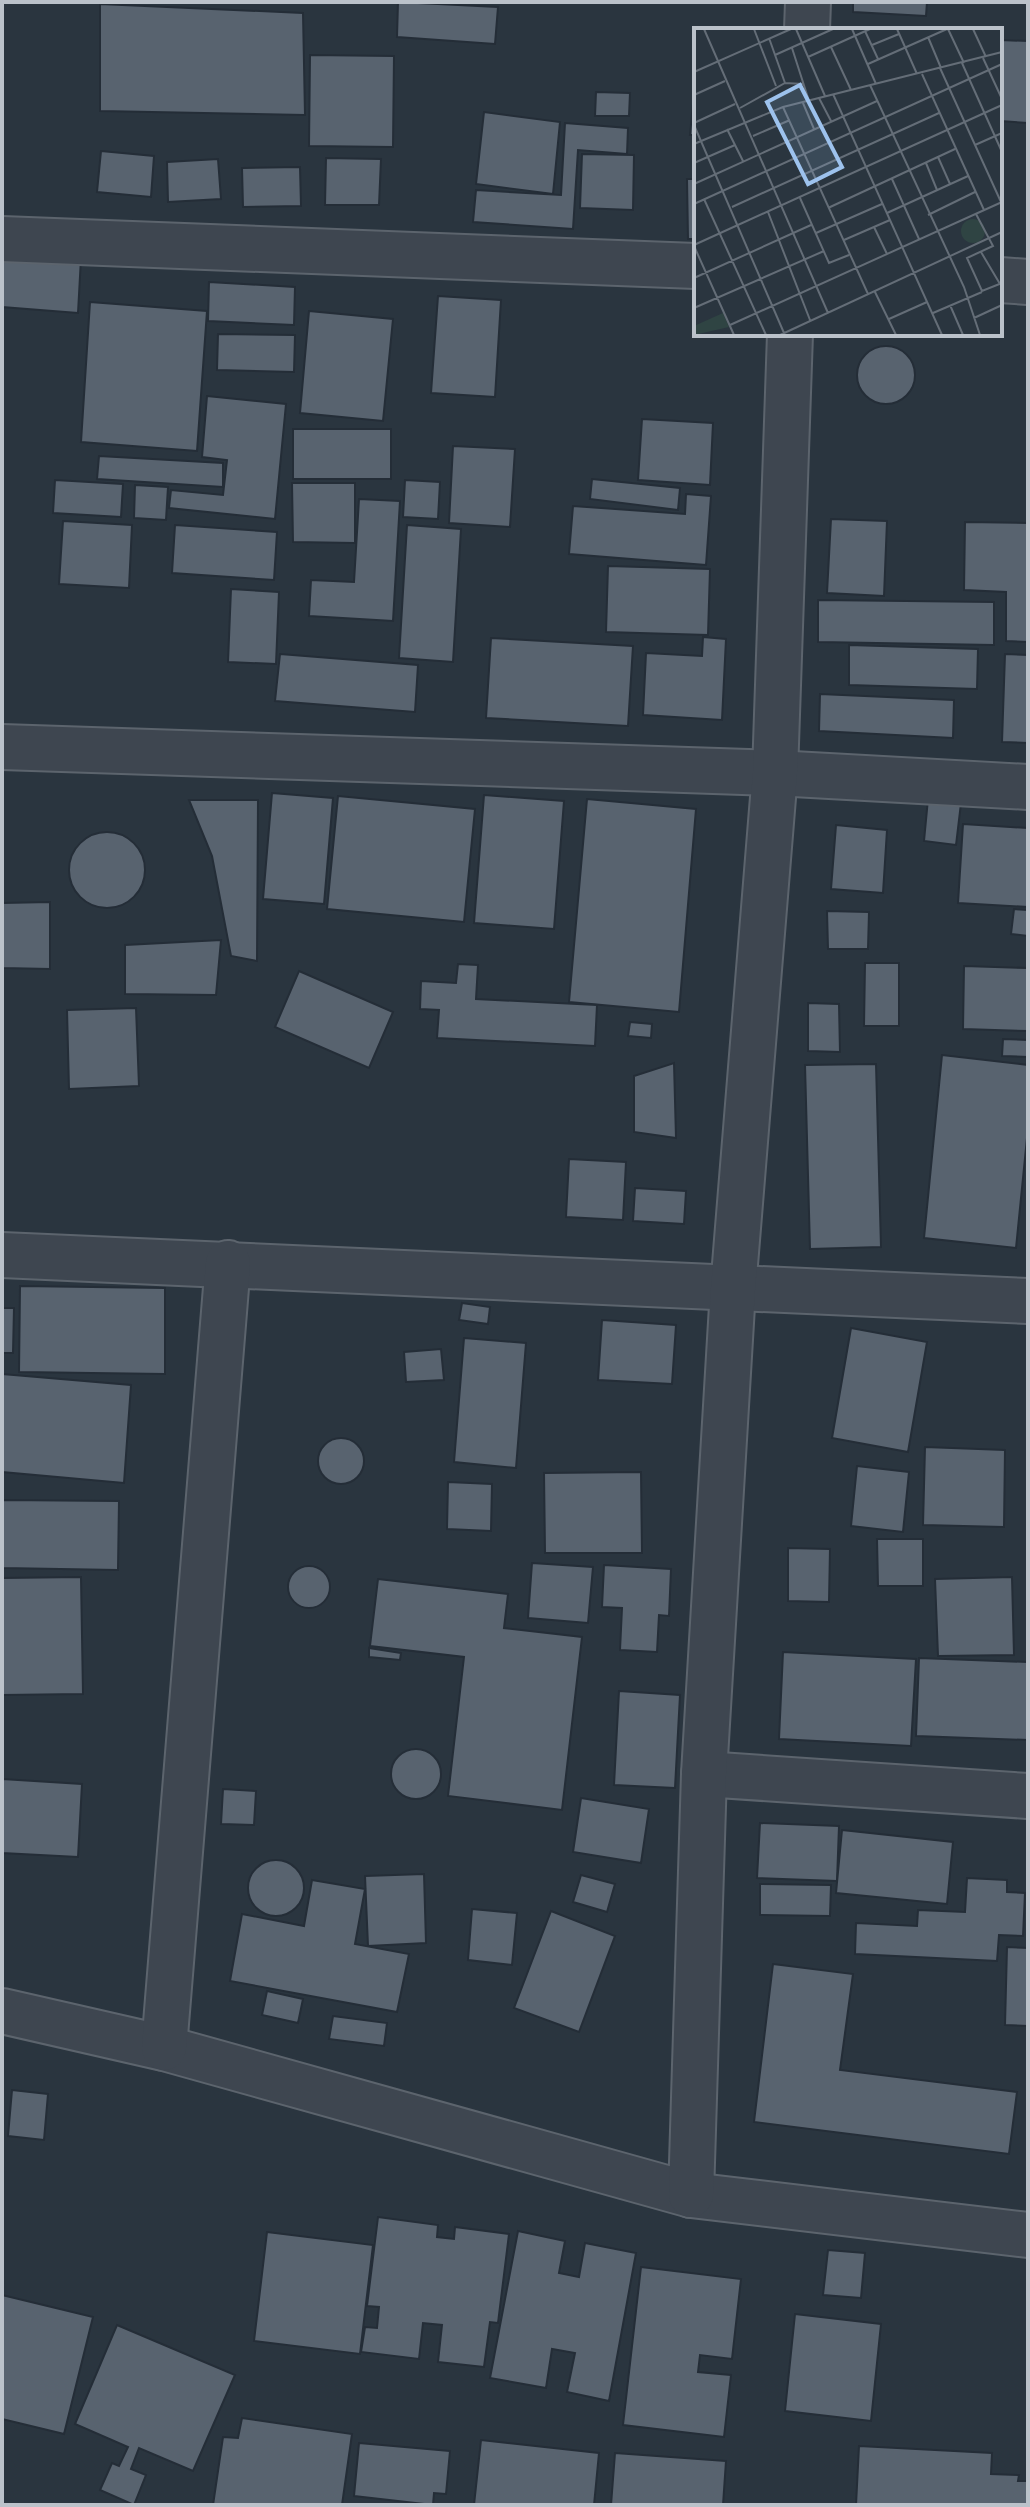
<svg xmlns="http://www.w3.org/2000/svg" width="1030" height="2507" viewBox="0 0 1030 2507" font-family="'Roboto Condensed',sans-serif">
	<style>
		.building { fill: #58636f; stroke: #242d37; stroke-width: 2 }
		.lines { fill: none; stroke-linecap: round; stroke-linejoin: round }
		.street-casing { stroke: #5c646d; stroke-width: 48 }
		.street { stroke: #3e4650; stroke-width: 44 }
		.inset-road { fill: none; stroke: #646d77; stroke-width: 2 }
		.view { fill: #9dc2ed; fill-opacity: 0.15; stroke: #9dc2ed; stroke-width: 4 }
		.inset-edge { fill: none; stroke: #bbc2ca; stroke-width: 4 }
	</style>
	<rect width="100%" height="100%" fill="#2a353f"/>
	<!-- building -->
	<g class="building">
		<polygon points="398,2 498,7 495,44 397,37"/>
		<polygon points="853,2 927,2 926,16 853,12"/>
		<polygon points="100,4 303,13 305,115 100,111"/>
		<polygon points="1000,40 1028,41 1028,123 1000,121"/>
		<polygon points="310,55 394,56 393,147 309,146"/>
		<polygon points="596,92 630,93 629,116 595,116"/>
		<polygon points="693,104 696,104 696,135 690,135"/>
		<polygon points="484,112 560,122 553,194 476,184"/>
		<polygon points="565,123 628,128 627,154 578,150 573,229 473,222 476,190 561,195"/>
		<polygon points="101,151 154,156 151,197 97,192"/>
		<polygon points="582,154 634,155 633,210 580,208"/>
		<polygon points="326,158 381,159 379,205 325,205"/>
		<polygon points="218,159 221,199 168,202 167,162"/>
		<polygon points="300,167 301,206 243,207 242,168"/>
		<polygon points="687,179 696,179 696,239 688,239"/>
		<polygon points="2,252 81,258 78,313 2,307"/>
		<polygon points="209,282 295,287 294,325 208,321"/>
		<polygon points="438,296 501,300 495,397 431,393"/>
		<polygon points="90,302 207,311 197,451 81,442"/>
		<polygon points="309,311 393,319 383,421 300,413"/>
		<polygon points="218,334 295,335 294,372 217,370"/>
		<circle cx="886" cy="375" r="29"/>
		<polygon points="207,396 286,404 275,519 169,508 171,490 223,495 227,460 202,457"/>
		<polygon points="642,419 713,423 710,485 638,480"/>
		<rect x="293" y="429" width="98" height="50"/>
		<polygon points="453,446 515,449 510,527 449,523"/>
		<polygon points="99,456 223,463 223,487 97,479"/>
		<polygon points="592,479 680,488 678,510 590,499"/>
		<polygon points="55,480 123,484 121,517 53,513"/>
		<polygon points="405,480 440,482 438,519 403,517"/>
		<polygon points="292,483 355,483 355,543 293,542"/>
		<polygon points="135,485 168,487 166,520 134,518"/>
		<polygon points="686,494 711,496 706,565 569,554 573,506 685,514"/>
		<polygon points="359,499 400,501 393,621 309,616 311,580 354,582"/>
		<polygon points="831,519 887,521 884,596 827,593"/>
		<polygon points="63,521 132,525 129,588 59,584"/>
		<polygon points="965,522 1028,523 1028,642 1006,641 1006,592 964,590"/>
		<polygon points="175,525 277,532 274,580 172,573"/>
		<polygon points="407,525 461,529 453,662 399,658"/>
		<polygon points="608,566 710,569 708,635 606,632"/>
		<polygon points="231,589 279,592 276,664 228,662"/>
		<polygon points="818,600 994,602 994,645 818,642"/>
		<polygon points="703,637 726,639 722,720 643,715 646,653 702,656"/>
		<polygon points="491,638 633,646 628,726 486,718"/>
		<polygon points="849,645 978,649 977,689 849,685"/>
		<polygon points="280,654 418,665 415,712 275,701"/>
		<polygon points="1005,654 1028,655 1028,743 1002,742"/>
		<polygon points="820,694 954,700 953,738 819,731"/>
		<polygon points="272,793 333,798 324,904 263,899"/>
		<polygon points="484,795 564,801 554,929 474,923"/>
		<polygon points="338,796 475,809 464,922 327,909"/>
		<polygon points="587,799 696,809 679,1012 569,1002"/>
		<polygon points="928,799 961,803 956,845 924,841"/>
		<polygon points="189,800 258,800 257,961 231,956 212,856"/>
		<polygon points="963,824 1028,828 1028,907 958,903"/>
		<polygon points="836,825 887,830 883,893 831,889"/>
		<circle cx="107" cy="870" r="38"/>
		<polygon points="50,902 50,969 2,968 2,903"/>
		<polygon points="1014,909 1028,910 1028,936 1011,934"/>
		<polygon points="827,911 869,912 868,949 828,949"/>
		<polygon points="221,940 216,995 125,994 125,945"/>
		<polygon points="865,963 899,963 899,1026 864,1026"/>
		<polygon points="458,964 478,965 476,999 597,1005 595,1046 437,1038 439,1010 420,1009 421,981 456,983"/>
		<polygon points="964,966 1028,968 1028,1031 963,1029"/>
		<polygon points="299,971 393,1012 369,1068 275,1027"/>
		<polygon points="808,1003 839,1004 840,1052 808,1051"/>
		<polygon points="136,1008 139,1086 69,1089 67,1010"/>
		<polygon points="630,1022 652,1024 651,1038 628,1036"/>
		<polygon points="1003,1039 1028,1040 1028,1057 1002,1056"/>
		<polygon points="942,1055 1028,1065 1028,1128 1016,1248 924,1238"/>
		<polygon points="674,1063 676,1138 634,1132 634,1076"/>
		<polygon points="876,1064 881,1247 810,1249 805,1065"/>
		<polygon points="569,1159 626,1162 623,1220 566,1217"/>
		<polygon points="635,1188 686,1191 684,1224 633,1221"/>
		<polygon points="20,1286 165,1288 165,1374 19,1372"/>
		<polygon points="462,1303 490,1307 488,1324 459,1320"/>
		<polygon points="2,1308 14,1308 13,1353 2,1353"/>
		<polygon points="602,1320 676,1325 672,1384 598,1380"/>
		<polygon points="851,1328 927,1342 908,1452 832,1438"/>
		<polygon points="464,1338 526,1343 516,1468 454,1462"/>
		<polygon points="441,1349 444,1380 406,1382 404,1352"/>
		<polygon points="2,1374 131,1385 124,1483 2,1472"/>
		<circle cx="341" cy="1461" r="23"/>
		<polygon points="925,1447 1005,1450 1004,1527 923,1525"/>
		<polygon points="857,1466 909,1472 903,1532 851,1526"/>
		<polygon points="641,1472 642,1553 545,1553 544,1473"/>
		<polygon points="448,1482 492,1484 491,1531 447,1529"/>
		<polygon points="2,1500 119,1501 118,1570 2,1568"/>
		<polygon points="877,1539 923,1539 923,1586 878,1586"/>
		<polygon points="788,1548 830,1549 829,1602 788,1601"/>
		<polygon points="532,1563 593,1567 588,1623 528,1618"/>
		<polygon points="604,1565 671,1569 669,1616 659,1615 657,1652 620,1650 622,1608 602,1607"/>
		<circle cx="309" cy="1587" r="21"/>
		<polygon points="81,1577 83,1694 2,1695 2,1578"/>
		<polygon points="1012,1577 1014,1655 938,1656 935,1579"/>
		<polygon points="378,1579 508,1594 504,1628 582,1637 562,1810 448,1796 464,1657 370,1646"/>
		<polygon points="369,1648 401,1653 400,1660 369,1657"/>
		<polygon points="783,1652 916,1659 911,1746 779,1739"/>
		<polygon points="919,1658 1028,1662 1028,1740 916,1736"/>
		<polygon points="619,1691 680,1695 675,1788 614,1785"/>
		<circle cx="416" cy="1774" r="25"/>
		<polygon points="2,1779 82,1784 78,1857 2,1853"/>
		<polygon points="223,1789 256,1791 254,1825 221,1824"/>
		<polygon points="581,1798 649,1809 641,1863 573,1852"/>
		<polygon points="760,1823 839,1826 837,1881 757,1878"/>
		<polygon points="842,1830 953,1842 947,1904 836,1893"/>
		<circle cx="276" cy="1888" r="28"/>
		<polygon points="424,1874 426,1943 368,1946 365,1876"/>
		<polygon points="581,1875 615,1884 607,1912 573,1902"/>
		<polygon points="967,1878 1007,1880 1007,1892 1025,1893 1023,1936 999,1935 997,1961 855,1954 856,1923 917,1926 918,1910 965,1912"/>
		<polygon points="312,1880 365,1889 355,1944 409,1954 397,2012 230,1981 242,1914 304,1926"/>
		<polygon points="760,1884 831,1885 830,1916 760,1915"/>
		<polygon points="472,1909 517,1913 512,1965 468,1960"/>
		<polygon points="551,1911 615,1936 579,2032 514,2008"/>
		<polygon points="1028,1922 1028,2026 1005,2025 1007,1947 1028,1948"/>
		<polygon points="773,1964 853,1974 840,2070 1017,2092 1009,2154 754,2122"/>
		<polygon points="267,1991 303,1999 298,2023 262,2015"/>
		<polygon points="333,2016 387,2023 384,2046 329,2039"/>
		<polygon points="12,2090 48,2094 44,2140 8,2136"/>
		<polygon points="378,2217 438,2225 437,2237 454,2239 455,2227 509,2234 498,2323 490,2322 484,2367 438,2362 442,2325 423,2323 419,2359 361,2352 365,2327 377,2328 379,2307 367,2306"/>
		<polygon points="518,2231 565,2241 559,2273 579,2277 585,2243 636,2253 609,2401 567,2392 575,2353 552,2349 546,2388 490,2378"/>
		<polygon points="267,2232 373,2245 360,2354 254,2341"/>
		<polygon points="828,2250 865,2253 861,2298 823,2295"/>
		<polygon points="641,2267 741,2279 732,2359 700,2355 698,2372 731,2375 724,2437 623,2425"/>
		<polygon points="2,2295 93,2317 64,2434 2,2419"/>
		<polygon points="795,2314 881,2324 871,2421 785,2411"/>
		<polygon points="117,2325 235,2375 193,2471 139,2448 131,2469 146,2475 134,2505 100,2490 112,2463 119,2466 128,2447 75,2424"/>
		<polygon points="242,2418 352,2434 342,2505 213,2505 223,2437 238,2438"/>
		<polygon points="481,2440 599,2453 594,2505 474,2505"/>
		<polygon points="359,2443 450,2451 446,2494 434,2493 433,2505 354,2496"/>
		<polygon points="859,2446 992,2453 991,2474 1019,2475 1018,2481 1028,2481 1028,2505 856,2505"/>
		<polygon points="615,2453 726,2461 723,2505 611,2505"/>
	</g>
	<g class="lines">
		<defs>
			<g id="street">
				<polyline points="807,30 808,2"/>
				<polyline points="2,239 696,266"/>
				<polyline points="1000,280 1028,282"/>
				<polyline points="2,747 775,773 1028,787"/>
				<polyline points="2,1255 1028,1301"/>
				<polyline points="704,1774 1028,1796"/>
				<polyline points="2,2011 164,2048 691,2195 1028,2235"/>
				<polyline points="164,2048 228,1263"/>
				<polyline points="691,2195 704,1774 733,1289 775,773 790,334"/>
			</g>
		</defs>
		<!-- street casing -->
		<use href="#street" class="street-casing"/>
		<!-- street -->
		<use href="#street" class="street"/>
	</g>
	<!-- overview -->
	<g transform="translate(694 28)">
		<rect width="308" height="308" fill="#2a353f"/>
		<path d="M267 203a12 12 0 1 1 24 0a12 12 0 1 1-24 0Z" fill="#2f4443"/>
		<path d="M29,285L35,299L0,307V298Z" fill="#2f4443"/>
		<path class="inset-road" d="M10,1L134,285M60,1L82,58M102,1L131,68M158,1L182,56M203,1L223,46M254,1L270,35M279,1L292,29M171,3L184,31M234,9L247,40M75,10L91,55M178,17L205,6M137,19L157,62M98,20L115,73M81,27L139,1M114,29L176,1M289,30L308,71M268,35L308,124M174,36L253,1M246,40L307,174M0,44L97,1M228,46L290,182M176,57L270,259L286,307M139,66L248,307M0,67L31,53M125,70L137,93M109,75L120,101M89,79L174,266M46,80L91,55L110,56M0,95L41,76M0,97L90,305M33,101L49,133M59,108L96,92M0,116L89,79L308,24M281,117L308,105M244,129L256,156M0,135L41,117M232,135L243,162M198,151L225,211M0,156L183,73M106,170L135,235L155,227M10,171L72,307M0,176L308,36M38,179L245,85M134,180L261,121M74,184L116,292M193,185L274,148M282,186L299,218L273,230L288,263L308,255M234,187L281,164M180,199L193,226M122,205L188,176M150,212L196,192M0,217L308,77M0,218L40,307M287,224L306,256M0,250L117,197M181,264L202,307M256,277L269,307M0,280L130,223M239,285L288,264M280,290L308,277M195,291L233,274M36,297L308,174M86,307L308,204"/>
		<path class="view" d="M106,57L148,139L114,156L73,74Z"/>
		<rect width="308" height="308" class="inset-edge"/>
	</g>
	<!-- border -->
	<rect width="1030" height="2507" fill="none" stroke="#bbc2ca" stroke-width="8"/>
</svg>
